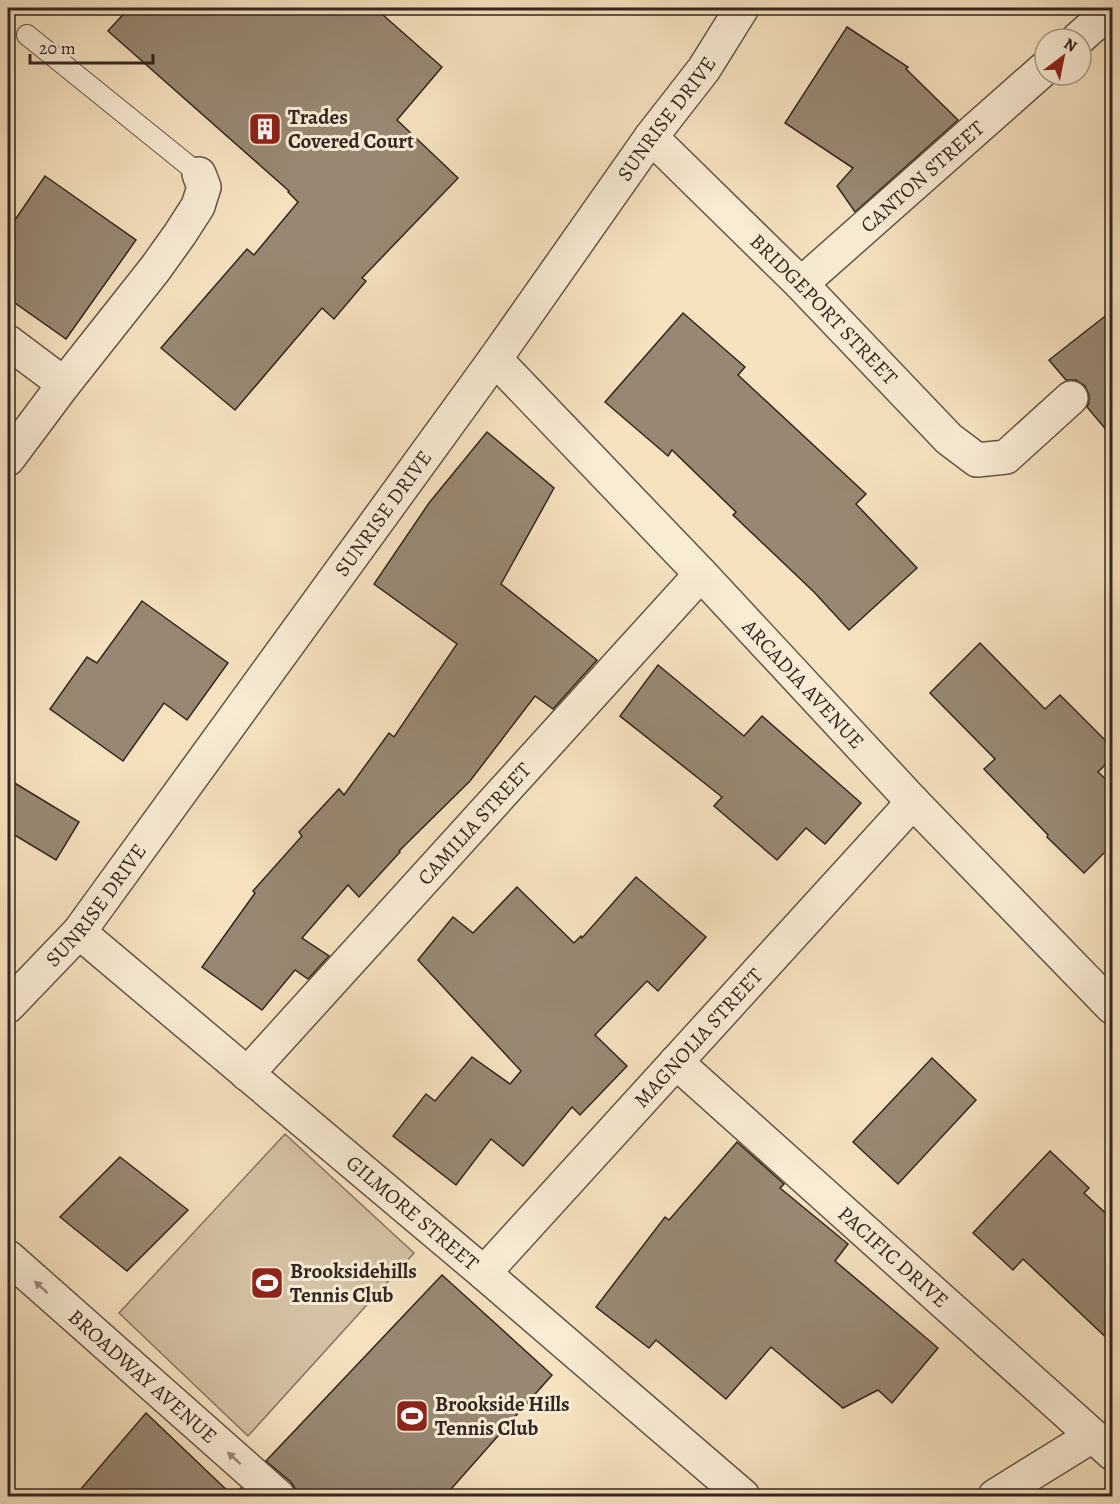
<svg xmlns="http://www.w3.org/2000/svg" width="1120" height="1504" viewBox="0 0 1120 1504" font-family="Alegreya,serif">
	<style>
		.green { fill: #d5c2a4; stroke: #847462; stroke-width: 1.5 }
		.building { fill: #988873; stroke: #322620; stroke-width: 1.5 }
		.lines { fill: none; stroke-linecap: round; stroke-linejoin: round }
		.service-casing { stroke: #635548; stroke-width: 22 }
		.minor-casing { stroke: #635548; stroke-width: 36 }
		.service { stroke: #f9ecd5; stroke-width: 20 }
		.minor { stroke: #f9ecd5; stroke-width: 33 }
		.oneway { fill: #96897a }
		.labels { text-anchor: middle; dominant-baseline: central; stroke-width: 6; stroke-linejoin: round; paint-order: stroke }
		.poi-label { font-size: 21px; font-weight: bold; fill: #322620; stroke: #f9ecd5; text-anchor: start }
		.street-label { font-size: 21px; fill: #322620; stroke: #f9ecd5 }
	</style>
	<rect width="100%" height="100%" fill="#f6e2bf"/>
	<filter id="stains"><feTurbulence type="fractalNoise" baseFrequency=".00333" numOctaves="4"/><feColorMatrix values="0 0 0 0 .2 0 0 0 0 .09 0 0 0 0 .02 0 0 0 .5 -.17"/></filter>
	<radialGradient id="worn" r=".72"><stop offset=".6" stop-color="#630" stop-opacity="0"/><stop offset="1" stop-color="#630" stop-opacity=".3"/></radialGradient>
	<!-- green -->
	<polygon class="green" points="285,1134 414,1253 248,1436 119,1313"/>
	<!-- building -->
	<g class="building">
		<polygon points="129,8 375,8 442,67 397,120 458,178 362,278 366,281 334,319 322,308 235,410 161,348 247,249 254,255 298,202 288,192 289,191 108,31"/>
		<polygon points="847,27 908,67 906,69 958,120 855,212 837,186 853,168 785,123"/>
		<polygon points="45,176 136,240 66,339 8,298 8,230"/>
		<polygon points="1113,310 1113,438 1087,407 1089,403 1089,395 1085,386 1076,380 1066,380 1049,360"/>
		<polygon points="683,313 745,367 738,375 866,494 856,504 917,568 849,630 814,592 733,515 736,512 672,450 668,456 605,402"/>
		<polygon points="487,432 554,488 501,584 597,660 553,709 535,696 470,781 399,851 400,852 359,897 348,885 302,938 329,956 308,979 295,970 262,1010 202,967 255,893 253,891 302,836 299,832 339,789 344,795 389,733 394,737 457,644 374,584 429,503"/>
		<polygon points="142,601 228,663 187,720 164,703 123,761 50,709 87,657 97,663"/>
		<polygon points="980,643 1045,709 1060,695 1113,748 1113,757 1098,772 1113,786 1113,844 1084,873 1047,837 1048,835 984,769 995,759 930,693"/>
		<polygon points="658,665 744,736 762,716 861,803 825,844 806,828 777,860 714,806 722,797 620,716"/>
		<polygon points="8,779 79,822 56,860 8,831"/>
		<polygon points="636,877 706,937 658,991 647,981 595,1035 627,1066 580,1115 572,1107 523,1166 491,1139 456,1185 393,1136 426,1094 435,1101 472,1057 510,1084 521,1071 418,960 453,917 473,933 517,887 574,943 581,936 582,938"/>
		<polygon points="932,1058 976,1100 898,1184 853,1142"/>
		<polygon points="737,1142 784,1184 780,1188 848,1244 835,1261 938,1348 892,1403 878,1390 843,1408 771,1347 726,1399 656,1340 649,1348 596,1307 665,1217 669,1220"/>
		<polygon points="1050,1151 1089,1188 1084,1193 1113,1220 1113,1344 1023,1259 1013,1270 973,1233"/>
		<polygon points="120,1157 188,1210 127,1271 60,1217"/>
		<polygon points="442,1275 552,1375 444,1497 296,1497 296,1490 291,1482 266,1461"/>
		<polygon points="146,1413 233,1496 241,1488 250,1497 74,1497"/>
	</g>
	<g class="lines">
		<defs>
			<polyline id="service" points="27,35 199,174"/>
			<g id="minor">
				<polyline points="1078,39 1112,9"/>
				<path id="s1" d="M651,137L801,284L949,439L977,460L1006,457L1071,398"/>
				<path id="s2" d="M801,284L1045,68"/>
				<polyline points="8,342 64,384"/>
				<path id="s3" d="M495,359L701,574L913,802L1112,1007"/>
				<polyline points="8,459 64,384 155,269 180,234 198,206 204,187 199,174"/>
				<path id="s4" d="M79,932L484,1273L743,1496"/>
				<path id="s5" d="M8,1006L79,932L495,359L651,137L704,69L742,8"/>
				<path id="s6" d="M676,1062L1112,1453"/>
				<path id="s7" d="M247,1074L701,574"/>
				<path id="s8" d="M8,1257L278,1496"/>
				<path id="s9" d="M484,1273L913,802"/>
				<polyline points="995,1496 1092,1436"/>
			</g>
		</defs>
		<!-- service casing -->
		<use href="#service" class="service-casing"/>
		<!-- minor casing -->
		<use href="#minor" class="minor-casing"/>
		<!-- service -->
		<use href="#service" class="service"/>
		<!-- minor -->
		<use href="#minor" class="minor"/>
	</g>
	<!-- one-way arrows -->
	<defs><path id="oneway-solid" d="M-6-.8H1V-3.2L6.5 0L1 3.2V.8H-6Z" transform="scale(1.5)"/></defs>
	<g class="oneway">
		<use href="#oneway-solid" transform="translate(41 1287) rotate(-138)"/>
		<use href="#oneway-solid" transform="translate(234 1458) rotate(-138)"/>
	</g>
	<!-- icons -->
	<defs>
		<symbol id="building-square" viewBox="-11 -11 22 22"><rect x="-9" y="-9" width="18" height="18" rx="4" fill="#8f2418" stroke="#f9ecd5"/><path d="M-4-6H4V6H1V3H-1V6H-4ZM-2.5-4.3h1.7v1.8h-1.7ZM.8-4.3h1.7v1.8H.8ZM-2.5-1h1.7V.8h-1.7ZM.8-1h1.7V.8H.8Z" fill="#fff"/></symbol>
		<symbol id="stadium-square" viewBox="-11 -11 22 22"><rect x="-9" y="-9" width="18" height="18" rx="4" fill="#8f2418" stroke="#f9ecd5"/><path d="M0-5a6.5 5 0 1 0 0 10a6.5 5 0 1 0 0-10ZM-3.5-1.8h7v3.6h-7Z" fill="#fff"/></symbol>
	</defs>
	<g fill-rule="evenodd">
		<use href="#building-square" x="246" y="110" width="38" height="38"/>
		<use href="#stadium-square" x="248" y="1264" width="38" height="38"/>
		<use href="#stadium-square" x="393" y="1397" width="38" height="38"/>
	</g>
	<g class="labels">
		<!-- poi labels -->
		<g class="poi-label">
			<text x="288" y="117">Trades<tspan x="288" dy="24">Covered Court</tspan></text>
			<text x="290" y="1271">Brooksidehills<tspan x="290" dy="24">Tennis Club</tspan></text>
			<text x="435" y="1404">Brookside Hills<tspan x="435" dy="24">Tennis Club</tspan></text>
		</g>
		<!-- street labels -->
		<g class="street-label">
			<text stroke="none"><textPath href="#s5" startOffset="1106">SUNRISE DRIVE</textPath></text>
			<text stroke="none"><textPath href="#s2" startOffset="162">CANTON STREET</textPath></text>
			<text stroke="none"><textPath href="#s1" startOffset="244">BRIDGEPORT STREET</textPath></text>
			<text stroke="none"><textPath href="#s5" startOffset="620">SUNRISE DRIVE</textPath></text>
			<text stroke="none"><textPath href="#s3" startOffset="448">ARCADIA AVENUE</textPath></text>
			<text stroke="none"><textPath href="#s7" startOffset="338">CAMILIA STREET</textPath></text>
			<text stroke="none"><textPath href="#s5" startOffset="134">SUNRISE DRIVE</textPath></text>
			<text stroke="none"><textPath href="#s9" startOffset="318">MAGNOLIA STREET</textPath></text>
			<text stroke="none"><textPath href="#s4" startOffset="436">GILMORE STREET</textPath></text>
			<text stroke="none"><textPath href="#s6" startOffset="292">PACIFIC DRIVE</textPath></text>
			<text stroke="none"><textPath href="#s8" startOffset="180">BROADWAY AVENUE</textPath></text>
		</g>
	</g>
	<!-- margin -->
	<rect width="1120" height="1504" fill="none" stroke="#f6e2bf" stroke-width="30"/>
	<rect x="9" y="9" width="1102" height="1486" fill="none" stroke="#322620" stroke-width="3"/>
	<rect x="15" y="15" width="1090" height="1474" fill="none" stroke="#322620" stroke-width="1.5"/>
	<!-- north arrow -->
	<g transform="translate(1063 57) rotate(32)"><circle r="28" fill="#f9ecd5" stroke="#a99d8d" stroke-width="1.5"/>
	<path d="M0-4.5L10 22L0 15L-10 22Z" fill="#8f2418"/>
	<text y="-9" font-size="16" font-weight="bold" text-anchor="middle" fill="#322620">N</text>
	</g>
	<!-- scale -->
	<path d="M30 54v9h123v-9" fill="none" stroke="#322620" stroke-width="3"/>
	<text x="39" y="54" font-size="18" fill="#322620" stroke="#f9ecd5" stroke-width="4.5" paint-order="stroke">20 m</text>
	<rect width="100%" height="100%" filter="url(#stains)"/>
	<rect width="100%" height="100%" fill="url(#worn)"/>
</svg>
